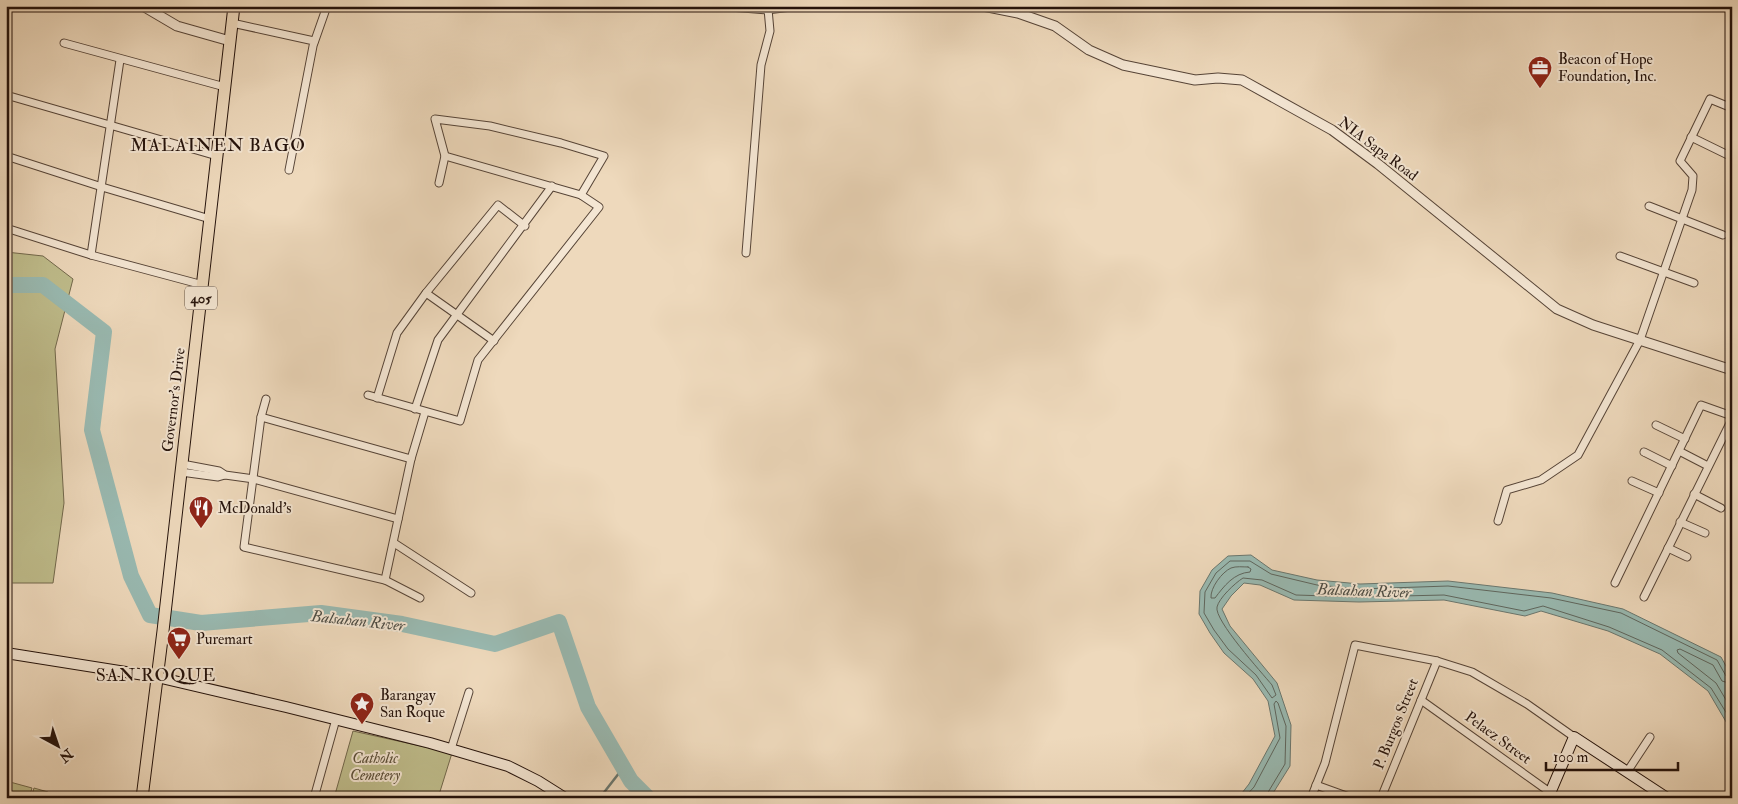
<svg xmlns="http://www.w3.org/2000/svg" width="1738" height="804" viewBox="0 0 1738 804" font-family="'IM FELL Double Pica',serif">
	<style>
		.green { fill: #bfbd8c; stroke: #72684c }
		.water { fill: #99bab2; stroke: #6a776f }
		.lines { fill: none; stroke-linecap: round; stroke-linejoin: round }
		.shore { stroke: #5e665e; stroke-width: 1 }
		.stream { stroke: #6a776f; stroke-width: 2.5 }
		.river { stroke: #99bab2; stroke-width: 16 }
		.minor-casing { stroke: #564437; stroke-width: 9 }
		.tertiary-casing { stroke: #564437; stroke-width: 11 }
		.secondary-casing { stroke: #24120b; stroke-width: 12 }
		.primary-casing { stroke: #24120b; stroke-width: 13 }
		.minor { stroke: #f4e6d3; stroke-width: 7 }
		.tertiary { stroke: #f4e6d3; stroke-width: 9 }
		.secondary { stroke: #f4e6d3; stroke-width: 10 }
		.primary { stroke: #eed9bc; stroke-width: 11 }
		.labels { text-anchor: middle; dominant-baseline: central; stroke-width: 4; stroke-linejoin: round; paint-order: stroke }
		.shield { fill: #f4e6d3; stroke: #625247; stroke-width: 1 }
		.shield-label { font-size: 14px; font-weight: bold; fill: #24120b }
		.poi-label { font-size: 15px; fill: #24120b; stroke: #f4e6d3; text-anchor: start }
		.street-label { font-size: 15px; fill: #24120b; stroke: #f4e6d3 }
		.park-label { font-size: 15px; font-style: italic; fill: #5a4e38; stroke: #f4e6d3 }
		.water-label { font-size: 16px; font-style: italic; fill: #4d4d45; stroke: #f4e6d3 }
		.quarter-label { font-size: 18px; letter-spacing: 1px; fill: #24120b; stroke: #f4e6d3 }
	</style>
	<rect width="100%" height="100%" fill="#eed9bc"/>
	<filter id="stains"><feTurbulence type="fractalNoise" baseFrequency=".004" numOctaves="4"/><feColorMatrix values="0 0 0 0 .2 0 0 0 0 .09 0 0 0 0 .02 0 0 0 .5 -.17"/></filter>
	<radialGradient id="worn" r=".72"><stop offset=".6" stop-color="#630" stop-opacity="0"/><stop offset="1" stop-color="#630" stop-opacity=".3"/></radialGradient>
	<!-- green -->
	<g class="green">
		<polygon points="6,252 43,256 73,279 55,349 64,503 53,583 6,583"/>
		<polygon points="353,731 452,753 438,798 334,798"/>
		<polygon points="10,782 32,788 29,798 14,798 6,796"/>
		<polygon points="34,788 48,792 46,798 31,798"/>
	</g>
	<!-- water -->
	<polygon class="water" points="1251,555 1272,570 1317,580 1360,584 1448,581 1552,593 1623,609 1721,657 1732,677 1732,732 1708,691 1660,654 1608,631 1541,611 1525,616 1444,600 1359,602 1294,600 1260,585 1244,583 1231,596 1222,609 1230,626 1277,683 1291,725 1290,766 1270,798 1238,798 1249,784 1275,736 1268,701 1253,679 1224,653 1210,633 1199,614 1200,591 1212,570 1228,556"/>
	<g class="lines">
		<!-- shore -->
		<g class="shore">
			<path d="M1248,567L1251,569L1250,572C1234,573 1224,586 1215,598H1211C1210,588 1222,572 1231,568C1236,566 1243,567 1248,567Z"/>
			<path d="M1732,678L1726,676L1717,660L1621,613L1551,598L1448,586L1360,589L1317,585L1271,574L1250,561H1230L1216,573L1205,592L1204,613L1214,630L1228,649L1256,675L1272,698L1276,695L1272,685C1262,673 1214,620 1217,607C1219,598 1235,583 1243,578L1262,580L1296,595L1359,597L1444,595L1524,611L1543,606L1609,627L1662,650L1711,688L1732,722"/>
			<polyline points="1732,684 1722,681 1713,665 1680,649 1677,650 1678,653 1716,683 1732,710"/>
			<polyline points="1244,798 1254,787 1280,738 1274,704 1276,701 1278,703 1286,726 1285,764 1267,794 1266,798"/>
		</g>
		<!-- stream -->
		<polyline class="stream" points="597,798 602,795 623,768"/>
		<!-- river -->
		<polyline class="river" points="6,285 43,285 104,332 92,430 131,576 150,615 201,623 321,613 402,624 495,644 559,622 588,707 631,781 648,798"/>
		<defs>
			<g id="minor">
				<polyline points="1018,13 1021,6"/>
				<polyline points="232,23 314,41 289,170"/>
				<polyline points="64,43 225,87"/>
				<polyline points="314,43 327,6"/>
				<polyline points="6,95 217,156"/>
				<polyline points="1691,137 1732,157"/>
				<polyline points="6,156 102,187 210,219"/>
				<polyline points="439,183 445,156 435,119 490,126 561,143 604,156 581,195"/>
				<polyline points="1649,206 1723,235"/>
				<polyline points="6,228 91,255 203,285"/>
				<polyline points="746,253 761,65 770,31 768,9"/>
				<polyline points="91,255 120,60"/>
				<polyline points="1620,256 1694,283"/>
				<polyline points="426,293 494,341"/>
				<polyline points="368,395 460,421 478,360 599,207 581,195 445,156"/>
				<polyline points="377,398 397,333 426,293 498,205 525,226"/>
				<polyline points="266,399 261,417 244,547 385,580 420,598"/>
				<polyline points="415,409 438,340 552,186"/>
				<polyline points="261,417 411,459"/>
				<polyline points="1656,425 1685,439"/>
				<polyline points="1679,451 1708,466"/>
				<polyline points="1644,452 1672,466"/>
				<polyline points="182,464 219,471 225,475 254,479 398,519"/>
				<polyline points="181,472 218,477 225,475"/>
				<polyline points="1632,481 1659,493"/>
				<polyline points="1694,494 1721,508"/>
				<polyline points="1498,521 1507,490 1541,480 1578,455 1640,340 1692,190 1693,176 1680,161 1710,99 1732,108"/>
				<polyline points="1680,522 1705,533"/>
				<polyline points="394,543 471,593"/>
				<polyline points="1668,548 1687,557"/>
				<polyline points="385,580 411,459 425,412"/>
				<polyline points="1615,583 1701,405 1732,416"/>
				<polyline points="1644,597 1732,419"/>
				<polyline points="1421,700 1558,798"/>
				<polyline points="451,749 469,692"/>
				<polyline points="1627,772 1650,737"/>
				<polyline points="1316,785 1352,798"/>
				<polyline points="314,798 336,719"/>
				<polyline points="1311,798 1325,763 1355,645 1437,661 1472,672 1527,704 1574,737"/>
				<polyline points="1381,798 1437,661"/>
			</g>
			<g id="tertiary">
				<polyline points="143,6 177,26 230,41"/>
				<polyline points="730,6 767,9 791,6"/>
				<polyline points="983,6 1018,13 1055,26 1089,50 1123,65 1195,80 1218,78 1242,80 1332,130 1378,164 1557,309 1593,325 1732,370"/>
			</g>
			<g id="secondary">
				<polyline points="6,653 157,677 286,707 430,743 508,766 538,781 565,798"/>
				<polyline points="1548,798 1574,737 1667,798"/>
			</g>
			<polyline id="primary" points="142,798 163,631 234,6"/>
		</defs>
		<!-- minor casing -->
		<use href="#minor" class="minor-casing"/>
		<!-- tertiary casing -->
		<use href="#tertiary" class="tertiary-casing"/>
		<!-- secondary casing -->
		<use href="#secondary" class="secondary-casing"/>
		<!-- primary casing -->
		<use href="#primary" class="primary-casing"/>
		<!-- minor -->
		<use href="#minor" class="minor"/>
		<!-- tertiary -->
		<use href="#tertiary" class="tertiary"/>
		<!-- secondary -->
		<use href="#secondary" class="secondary"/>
		<!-- primary -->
		<use href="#primary" class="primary"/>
	</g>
	<!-- icons -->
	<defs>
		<symbol id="office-pin" viewBox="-11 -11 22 30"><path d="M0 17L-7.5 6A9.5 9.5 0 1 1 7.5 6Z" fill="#8f2418" stroke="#f4e6d3"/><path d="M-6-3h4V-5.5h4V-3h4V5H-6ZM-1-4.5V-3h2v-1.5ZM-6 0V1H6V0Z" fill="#fff"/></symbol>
		<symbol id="restaurant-pin" viewBox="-11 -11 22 30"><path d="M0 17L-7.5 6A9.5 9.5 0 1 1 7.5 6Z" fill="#8f2418" stroke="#f4e6d3"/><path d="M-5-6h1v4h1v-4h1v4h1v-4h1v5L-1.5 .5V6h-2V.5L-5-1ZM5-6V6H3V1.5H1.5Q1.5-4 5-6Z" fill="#fff"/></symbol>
		<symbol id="supermarket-pin" viewBox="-11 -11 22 30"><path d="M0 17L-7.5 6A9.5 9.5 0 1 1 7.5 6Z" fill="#8f2418" stroke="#f4e6d3"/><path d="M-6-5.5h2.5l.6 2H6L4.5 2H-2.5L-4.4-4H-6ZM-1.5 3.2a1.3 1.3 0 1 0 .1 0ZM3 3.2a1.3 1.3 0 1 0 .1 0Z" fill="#fff"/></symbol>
		<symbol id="sight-pin" viewBox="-11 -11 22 30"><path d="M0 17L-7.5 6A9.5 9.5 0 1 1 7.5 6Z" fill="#8f2418" stroke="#f4e6d3"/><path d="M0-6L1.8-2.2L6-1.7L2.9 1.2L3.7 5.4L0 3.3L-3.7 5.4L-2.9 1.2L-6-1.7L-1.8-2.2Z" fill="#fff"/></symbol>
	</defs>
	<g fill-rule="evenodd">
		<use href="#office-pin" x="1526" y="54" width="28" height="38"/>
		<use href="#restaurant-pin" x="187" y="494" width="28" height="38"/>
		<use href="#supermarket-pin" x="165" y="625" width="28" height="38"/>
		<use href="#sight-pin" x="348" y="690" width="28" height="38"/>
	</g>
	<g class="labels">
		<!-- shield labels -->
		<rect class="shield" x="185" y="286.5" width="32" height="23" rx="4"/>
		<g class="shield-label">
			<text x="201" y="298">405</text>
		</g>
		<!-- poi labels -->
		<g class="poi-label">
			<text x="1558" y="59">Beacon of Hope<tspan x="1558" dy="17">Foundation, Inc.</tspan></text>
			<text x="218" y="508">McDonald's</text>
			<text x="196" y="639">Puremart</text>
			<text x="380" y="695">Barangay<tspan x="380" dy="17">San Roque</tspan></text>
		</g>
		<!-- street labels -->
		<g class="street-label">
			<text transform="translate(1378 149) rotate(37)">NIA Sapa Road</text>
			<text transform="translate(174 400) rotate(-83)">Governor's Drive</text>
			<text transform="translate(1396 724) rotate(-68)">P. Burgos Street</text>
			<text transform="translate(1498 738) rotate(36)">Pelaez Street</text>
		</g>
		<!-- park labels -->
		<g class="park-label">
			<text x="375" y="758">Catholic<tspan x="375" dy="17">Cemetery</tspan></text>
		</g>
		<!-- water labels -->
		<g class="water-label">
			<text transform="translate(1364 591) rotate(2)">Balsahan River</text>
			<text transform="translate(358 621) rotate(6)">Balsahan River</text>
		</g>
		<!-- quarter labels -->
		<g class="quarter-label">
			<text x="218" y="145">MALAINEN BAGO</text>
			<text x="156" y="675">SAN ROQUE</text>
		</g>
	</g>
	<!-- margin -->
	<rect width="1738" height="804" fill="none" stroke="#eed9bc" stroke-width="25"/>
	<rect x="8" y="8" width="1723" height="789" fill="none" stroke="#24120b" stroke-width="2.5"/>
	<rect x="12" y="12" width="1713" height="779" fill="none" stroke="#24120b"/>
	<!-- north arrow -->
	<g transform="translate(58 746) rotate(140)" stroke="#f4e6d3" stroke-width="4" paint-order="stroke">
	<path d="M0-4L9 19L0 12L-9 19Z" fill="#24120b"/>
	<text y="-8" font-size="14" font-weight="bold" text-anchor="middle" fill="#24120b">N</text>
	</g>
	<!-- scale -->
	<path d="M1546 762v8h132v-8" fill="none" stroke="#24120b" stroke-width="2.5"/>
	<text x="1553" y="762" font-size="15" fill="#24120b" stroke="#f4e6d3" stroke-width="4" paint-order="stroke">100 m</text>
	<rect width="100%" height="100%" filter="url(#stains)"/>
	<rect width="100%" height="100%" fill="url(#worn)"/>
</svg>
